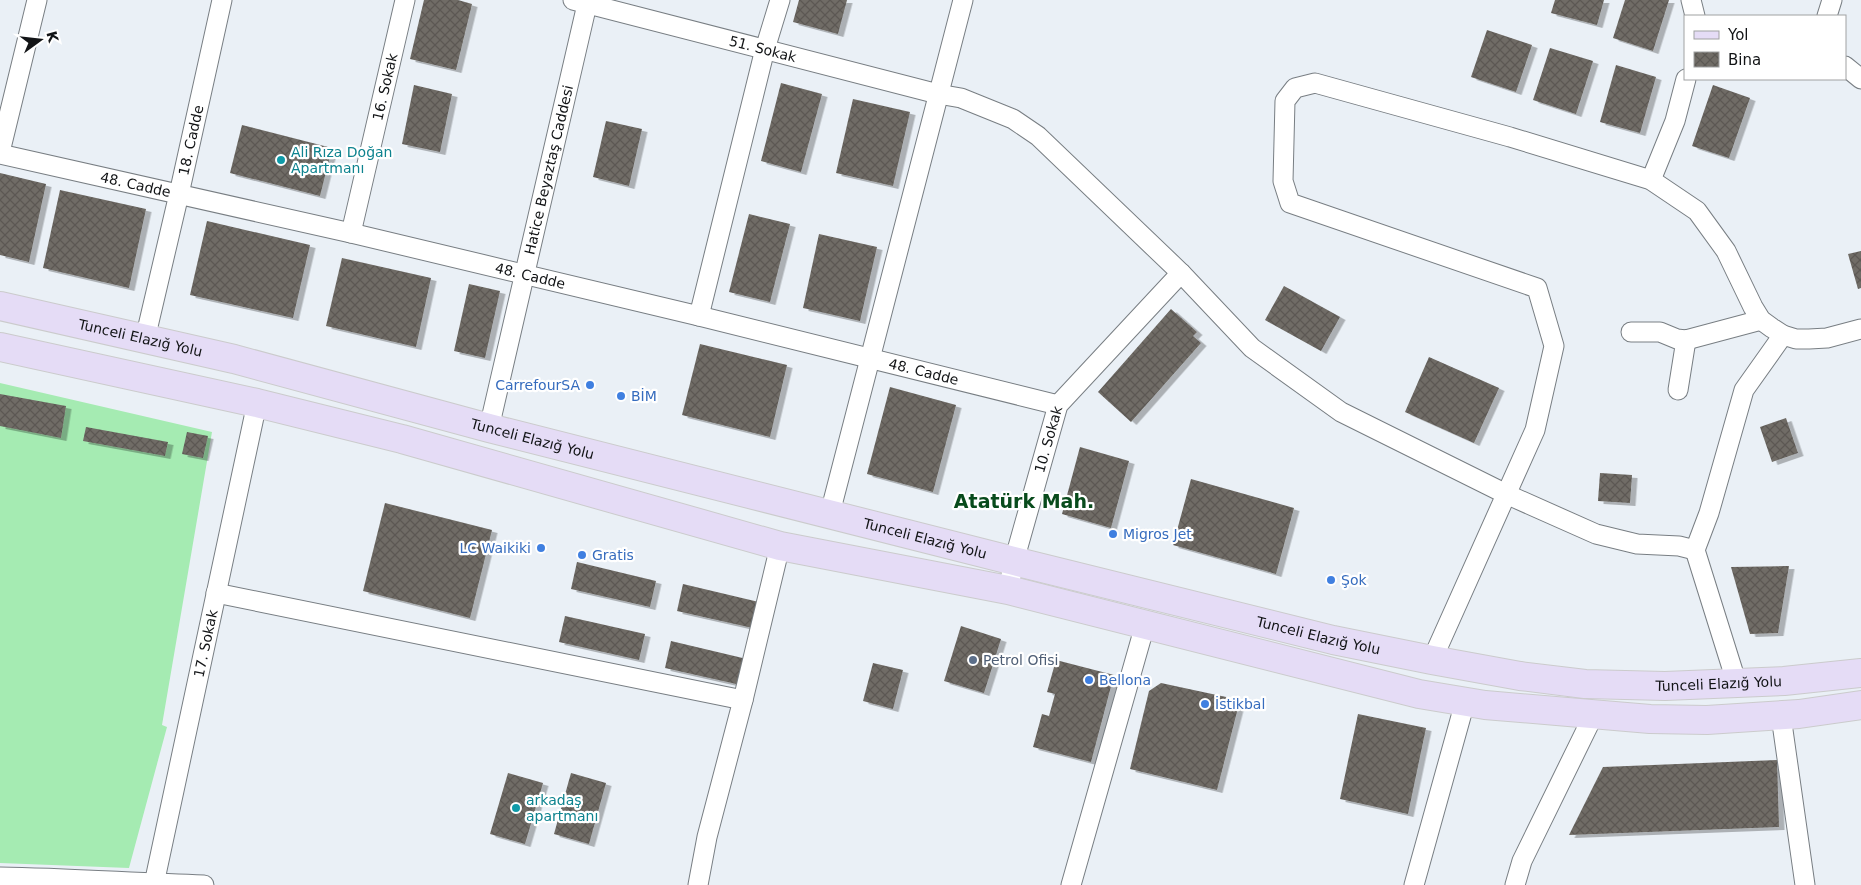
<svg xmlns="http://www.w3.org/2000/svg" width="1861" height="885" viewBox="0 0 1861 885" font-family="'DejaVu Sans',sans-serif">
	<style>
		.pitch { fill: #a5ebb2 }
		.building { fill: url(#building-cross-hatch); filter: url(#shadow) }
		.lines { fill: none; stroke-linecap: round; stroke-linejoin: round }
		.street-casing { stroke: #787e83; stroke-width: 21 }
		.primary-casing { stroke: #cbcbcc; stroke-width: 30 }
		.street { stroke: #fff; stroke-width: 19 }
		.primary { stroke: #e5dcf6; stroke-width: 28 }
		.culture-dot { fill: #0f9aa8; stroke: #fff; stroke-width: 2 }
		.shop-dot { fill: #3f7fe0; stroke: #fff; stroke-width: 2 }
		.service-dot { fill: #5c6f8a; stroke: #fff; stroke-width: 2 }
		.labels { text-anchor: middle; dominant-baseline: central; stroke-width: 4.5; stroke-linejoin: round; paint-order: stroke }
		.street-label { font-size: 14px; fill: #121416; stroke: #fff }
		.culture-label { font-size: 14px; fill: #0d838f; stroke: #fff; text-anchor: start }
		.shop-label { font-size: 14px; fill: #366cbe; stroke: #fff; text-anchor: start }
		.service-label { font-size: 14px; fill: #4e5e75; stroke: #fff; text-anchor: start }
		.district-label { font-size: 19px; font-weight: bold; fill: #084b1c; stroke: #fff }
	</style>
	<defs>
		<pattern id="building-cross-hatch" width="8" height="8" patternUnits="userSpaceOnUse" patternTransform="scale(1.25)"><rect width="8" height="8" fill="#706c66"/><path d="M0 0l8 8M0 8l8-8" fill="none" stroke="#5b5853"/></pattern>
		<filter id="shadow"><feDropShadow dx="5.5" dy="3" stdDeviation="0" flood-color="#0004"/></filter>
	</defs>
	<rect width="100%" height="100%" fill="#eaf0f6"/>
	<!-- pitch -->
	<polygon class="pitch" points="0,383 212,432 162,725 167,727 129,868 0,863"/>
	<!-- building -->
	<g class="building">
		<polygon points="424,0 458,0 472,4 456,70 410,59"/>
		<polygon points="799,0 847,0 838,34 793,22"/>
		<polygon points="1555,0 1604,0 1597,25 1551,13"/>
		<polygon points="1625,0 1669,0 1653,51 1613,38"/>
		<polygon points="1487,30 1532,45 1516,92 1471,77"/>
		<polygon points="1550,48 1593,61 1576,114 1533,100"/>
		<polygon points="1616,65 1656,77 1640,133 1600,122"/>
		<polygon points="781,83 822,94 801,172 761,161"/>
		<polygon points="414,85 452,94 440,152 402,144"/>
		<polygon points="1713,85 1750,98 1729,158 1692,146"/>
		<polygon points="853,99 910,112 893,186 836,173"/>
		<polygon points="606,121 642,129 629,186 593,177"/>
		<polygon points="242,125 332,148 320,196 230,173"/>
		<polygon points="0,173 46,184 29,262 0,255"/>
		<polygon points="60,190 146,209 129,288 43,268"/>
		<polygon points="749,214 790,224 770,302 729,292"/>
		<polygon points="207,221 310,245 293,318 190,295"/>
		<polygon points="819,234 877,247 860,321 803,308"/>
		<polygon points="1861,251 1861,288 1858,289 1848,254"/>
		<polygon points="342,258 431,278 416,347 326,326"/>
		<polygon points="469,284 500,291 485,358 454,351"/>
		<polygon points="1284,286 1340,317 1321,351 1265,320"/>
		<polygon points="1171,309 1197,332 1193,336 1201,343 1131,422 1098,392"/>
		<polygon points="700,344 787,365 770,437 682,415"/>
		<polygon points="1429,357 1499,388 1474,443 1405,412"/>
		<polygon points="890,387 956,405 933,492 867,474"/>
		<polygon points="0,394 66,406 61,438 0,426"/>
		<polygon points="1786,418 1798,453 1772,462 1760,427"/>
		<polygon points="86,427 168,442 165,456 83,441"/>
		<polygon points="187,432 208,436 203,458 182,454"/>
		<polygon points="1080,447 1129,461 1111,528 1062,514"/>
		<polygon points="1600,473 1632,475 1630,503 1598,501"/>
		<polygon points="1191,479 1294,508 1276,574 1173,545"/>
		<polygon points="385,503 492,530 470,618 363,591"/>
		<polygon points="577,562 656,581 650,607 571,589"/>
		<polygon points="1789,566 1778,633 1750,634 1731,567"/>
		<polygon points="683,584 763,603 757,629 677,611"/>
		<polygon points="565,616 645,634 639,660 559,642"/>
		<polygon points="961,626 1001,639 984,693 944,681"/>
		<polygon points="671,641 751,660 745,686 665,668"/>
		<polygon points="1056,660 1114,675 1091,762 1033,747 1042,714 1049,716 1055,694 1047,692"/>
		<polygon points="873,663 903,670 893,709 863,701"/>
		<polygon points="1161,683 1240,700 1217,790 1130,769 1149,691"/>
		<polygon points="1358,714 1426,728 1408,814 1340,799"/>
		<polygon points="1777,760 1779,827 1569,835 1603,767"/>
		<polygon points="508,773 543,783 525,844 490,834"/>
		<polygon points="571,773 606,783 589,844 554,834"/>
	</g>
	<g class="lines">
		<defs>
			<g id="street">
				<path id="s1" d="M573,0L938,94L961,98L1013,119L1038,136L1181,273L1252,348L1341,412L1506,494L1596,534L1637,544L1679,546L1695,550"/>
				<polyline points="1691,0 1695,16"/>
				<polyline points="1827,16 1832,0"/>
				<polyline points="1845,66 1861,79"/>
				<polyline points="0,152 37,0"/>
				<path id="s2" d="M0,154L351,233L699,316L1058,405"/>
				<polyline points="1651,180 1675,121 1686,79"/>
				<path id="s3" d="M351,233L405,0"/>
				<polyline points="699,316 765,49 780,0"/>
				<polyline points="1631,332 1660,332 1677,339 1686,340 1761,320"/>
				<path id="s4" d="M145,339L179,194L222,0"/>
				<polyline points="1678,390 1686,340"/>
				<path id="s5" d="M489,428L588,0"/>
				<polyline points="830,513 963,0"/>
				<path id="s6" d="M1008,590L1014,561L1058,405L1181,273"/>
				<polyline points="216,593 743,700"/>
				<polyline points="1432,660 1535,430 1554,346 1537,288 1290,203 1283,181 1285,101 1295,88 1315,83 1510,137 1651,180 1697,211 1726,251 1753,307 1761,320 1772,328 1783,335 1796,339 1809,339 1827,338 1861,329"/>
				<polyline points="1737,684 1695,550 1709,513 1744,390 1783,335"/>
				<polyline points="1781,716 1805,885"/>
				<path d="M0,877C68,878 136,883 204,885"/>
				<path id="s7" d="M154,884L257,403"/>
				<polyline points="698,885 707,837 743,700 780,546"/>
				<polyline points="1071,885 1145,625"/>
				<polyline points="1414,885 1465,702"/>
				<polyline points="1515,885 1522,861 1594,714"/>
			</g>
			<g id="primary">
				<path id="s8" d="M0,306L234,359L489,428L1014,561L1333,640L1432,660L1520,676L1585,684L1665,686L1784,681L1861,673"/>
				<polyline points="0,347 257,403 402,439 780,546 1008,590 1419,694 1485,705 1650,719 1707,720 1799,714 1861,705"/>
			</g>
		</defs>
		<!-- street casing -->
		<use href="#street" class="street-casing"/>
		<!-- primary casing -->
		<use href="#primary" class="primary-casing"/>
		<!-- street -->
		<use href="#street" class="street"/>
		<!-- primary -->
		<use href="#primary" class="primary"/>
	</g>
	<!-- markers -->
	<g class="culture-dot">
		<circle cx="281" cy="160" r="5"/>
		<circle cx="516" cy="808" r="5"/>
	</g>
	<g class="shop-dot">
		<circle cx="590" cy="385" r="5"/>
		<circle cx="621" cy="396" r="5"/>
		<circle cx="1113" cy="534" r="5"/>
		<circle cx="541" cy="548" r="5"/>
		<circle cx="582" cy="555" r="5"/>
		<circle cx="1331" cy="580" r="5"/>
		<circle cx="1089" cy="680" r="5"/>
		<circle cx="1205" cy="704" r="5"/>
	</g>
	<circle class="service-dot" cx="973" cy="660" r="5"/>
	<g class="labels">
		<!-- street labels -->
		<g class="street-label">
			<text stroke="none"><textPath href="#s1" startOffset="196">51. Sokak</textPath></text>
			<text stroke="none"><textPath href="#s3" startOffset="150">16. Sokak</textPath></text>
			<text stroke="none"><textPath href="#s4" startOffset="204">18. Cadde</textPath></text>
			<text stroke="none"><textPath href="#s5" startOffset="265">Hatice Beyaztaş Caddesi</textPath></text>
			<text stroke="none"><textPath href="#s2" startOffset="139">48. Cadde</textPath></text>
			<text stroke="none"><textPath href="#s2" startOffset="544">48. Cadde</textPath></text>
			<text stroke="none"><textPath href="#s8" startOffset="144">Tunceli Elazığ Yolu</textPath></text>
			<text stroke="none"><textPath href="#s2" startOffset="949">48. Cadde</textPath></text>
			<text stroke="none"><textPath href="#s8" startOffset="549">Tunceli Elazığ Yolu</textPath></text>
			<text stroke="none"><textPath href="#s6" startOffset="156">10. Sokak</textPath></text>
			<text stroke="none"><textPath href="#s8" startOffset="954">Tunceli Elazığ Yolu</textPath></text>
			<text stroke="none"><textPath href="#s8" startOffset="1359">Tunceli Elazığ Yolu</textPath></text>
			<text stroke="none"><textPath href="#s7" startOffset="246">17. Sokak</textPath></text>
			<text stroke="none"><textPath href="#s8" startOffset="1764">Tunceli Elazığ Yolu</textPath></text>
		</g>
		<!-- culture labels -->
		<g class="culture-label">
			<text x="291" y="152">Ali Rıza Doğan<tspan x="291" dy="16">Apartmanı</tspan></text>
			<text x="526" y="800">arkadaş<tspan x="526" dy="16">apartmanı</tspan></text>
		</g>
		<!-- shop labels -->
		<g class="shop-label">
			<text x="580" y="385" text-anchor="end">CarrefourSA</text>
			<text x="631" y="396">BİM</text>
			<text x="1123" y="534">Migros Jet</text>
			<text x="531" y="548" text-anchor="end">LC Waikiki</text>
			<text x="592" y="555">Gratis</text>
			<text x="1341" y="580">Şok</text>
			<text x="1099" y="680">Bellona</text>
			<text x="1215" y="704">İstikbal</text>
		</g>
		<!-- service labels -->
		<g class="service-label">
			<text x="983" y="660">Petrol Ofisi</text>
		</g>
		<!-- district labels -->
		<g class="district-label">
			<text x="1024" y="501">Atatürk Mah.</text>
		</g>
	</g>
	<!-- legend -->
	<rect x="1684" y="15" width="162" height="65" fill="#ffffff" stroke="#a0a1a2"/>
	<rect x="1694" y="31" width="25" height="8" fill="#e5dcf6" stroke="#a0a1a2"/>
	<text x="1728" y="40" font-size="15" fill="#121416">Yol</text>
	<rect x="1694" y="52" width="25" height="15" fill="url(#building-cross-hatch)" stroke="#a0a1a2"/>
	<text x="1728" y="65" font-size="15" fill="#121416">Bina</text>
	<!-- north arrow -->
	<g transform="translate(40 40) rotate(75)" stroke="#ffffff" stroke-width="4" paint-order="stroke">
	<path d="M0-4L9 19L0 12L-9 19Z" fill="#121416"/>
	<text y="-8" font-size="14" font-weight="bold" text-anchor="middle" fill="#121416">K</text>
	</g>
</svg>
